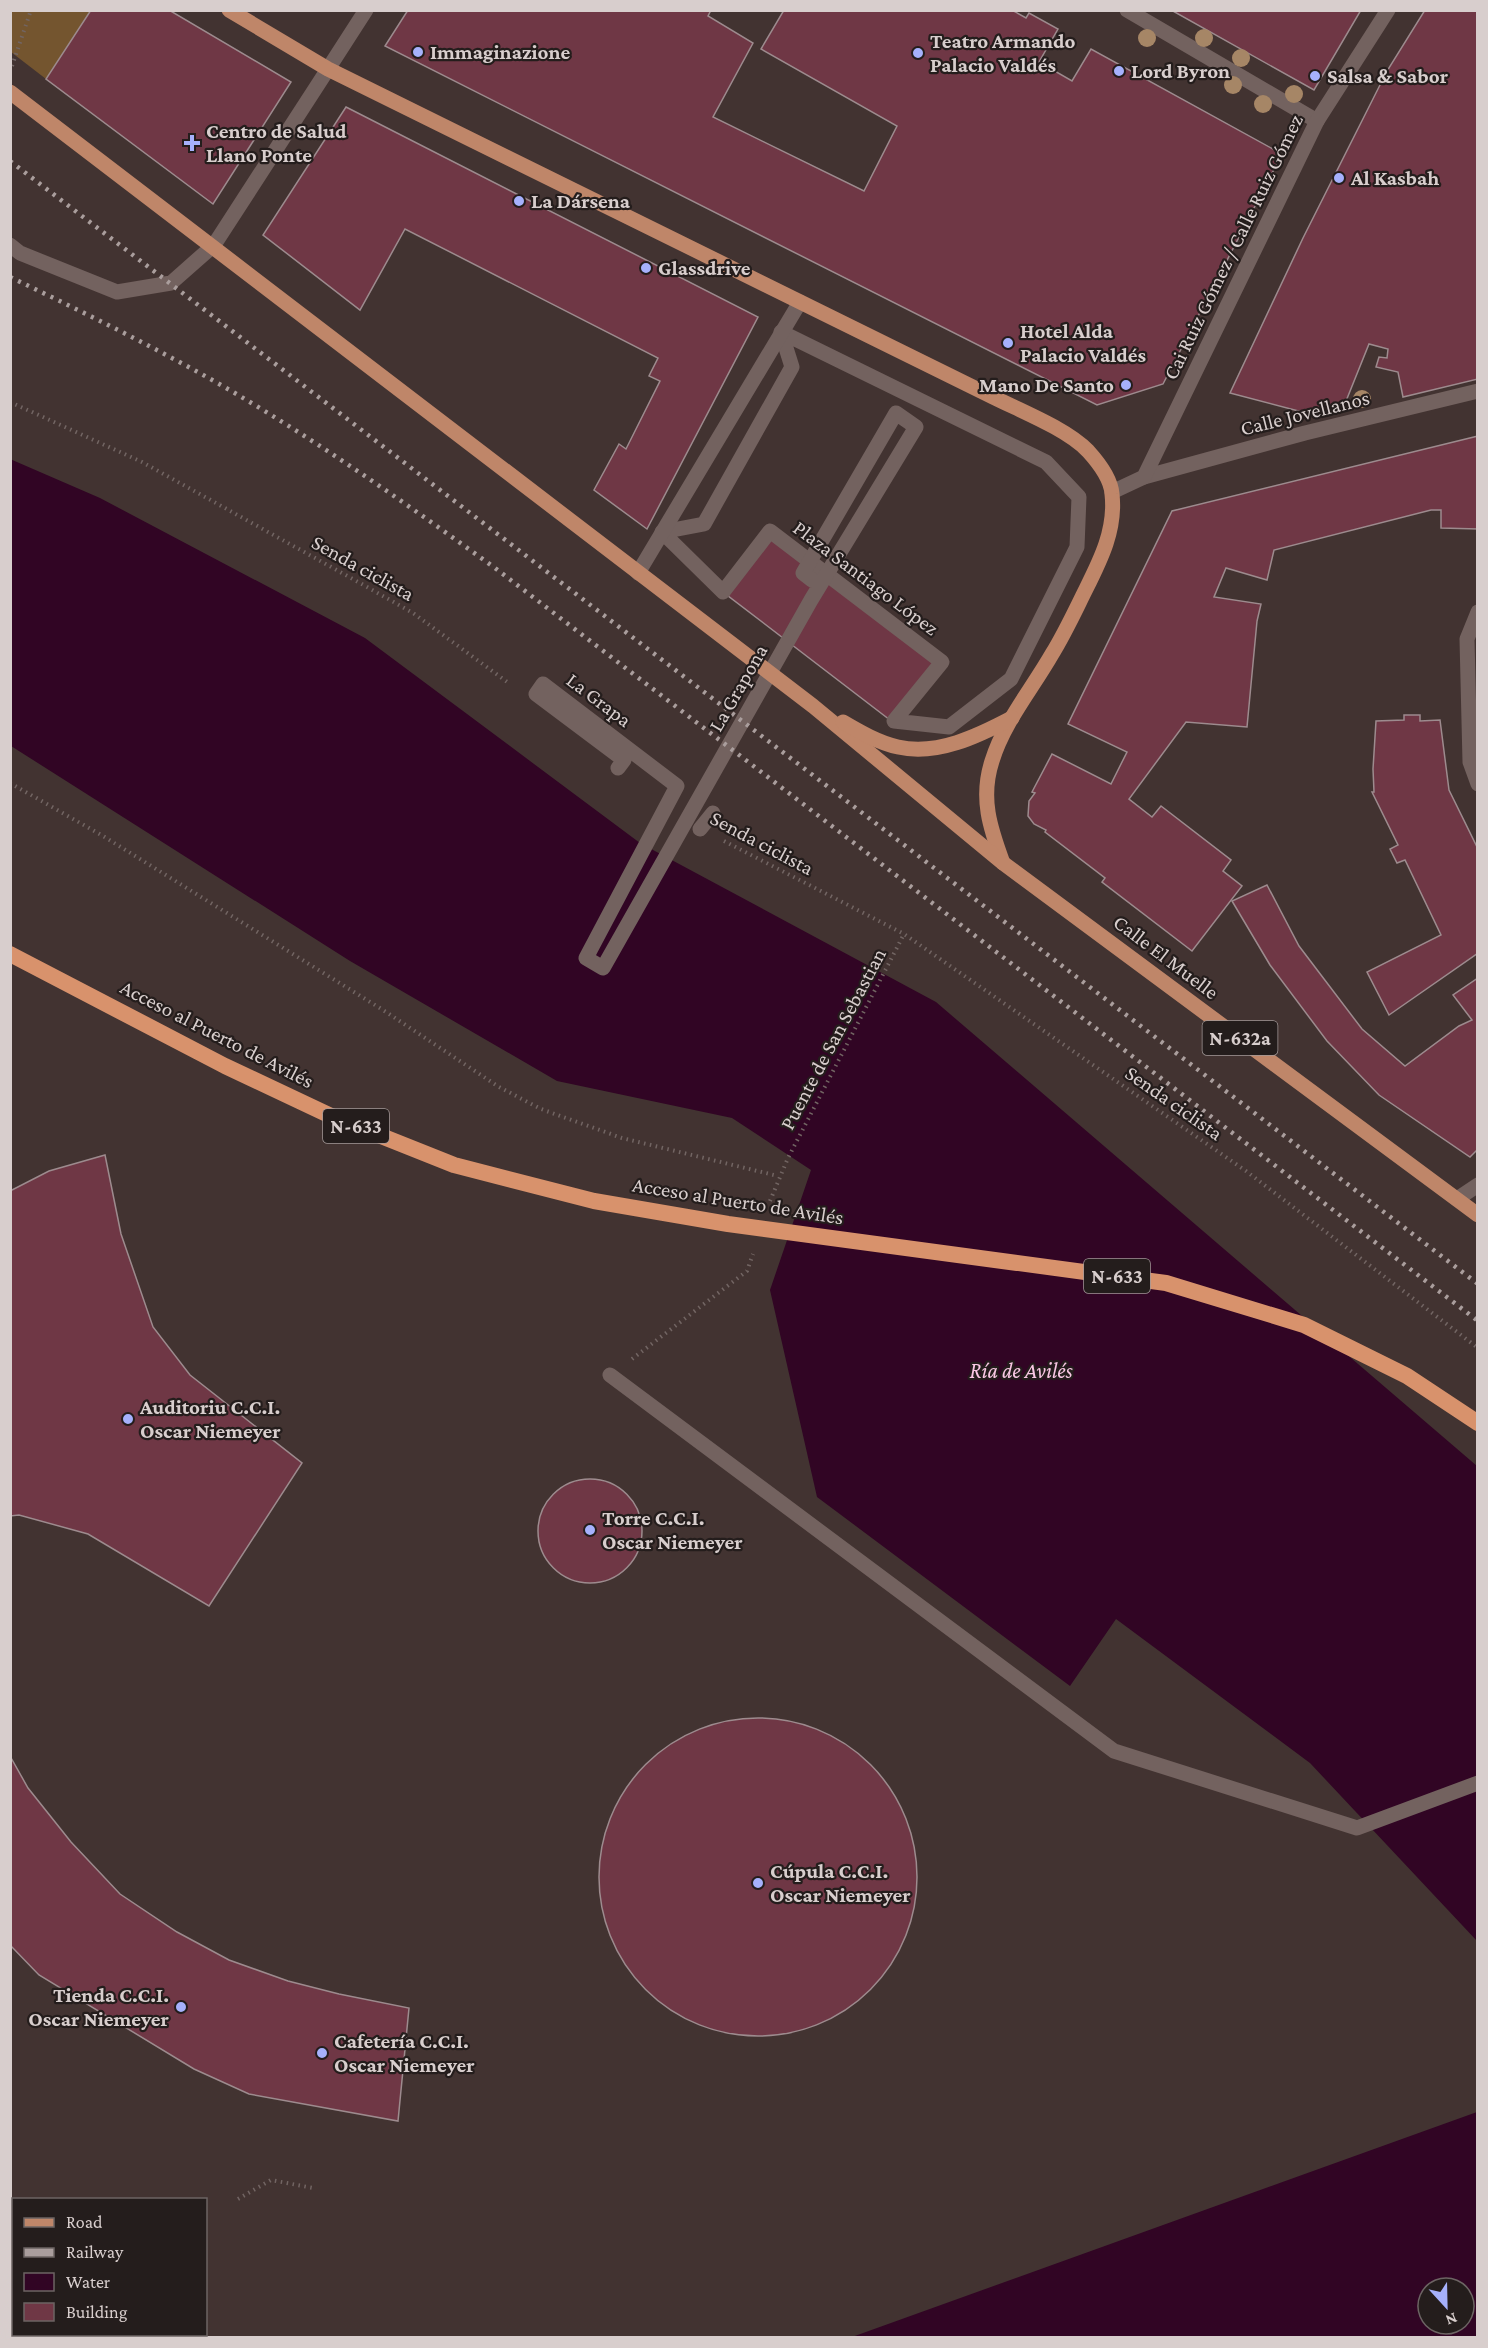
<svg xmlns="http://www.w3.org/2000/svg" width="1488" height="2348" viewBox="0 0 1488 2348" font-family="'Crimson Pro',serif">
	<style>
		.green { fill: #74552f }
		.water { fill: #310524; fill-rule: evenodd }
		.building { fill: #6f3745; stroke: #9d8b8e; stroke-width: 1.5 }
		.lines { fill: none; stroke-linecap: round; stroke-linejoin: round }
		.path { stroke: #726563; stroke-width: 4; stroke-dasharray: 1.5 4.5; stroke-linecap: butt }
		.service { stroke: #73625f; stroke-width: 15 }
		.pedestrian { stroke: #73625f; stroke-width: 15 }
		.minor { stroke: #73625f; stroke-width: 15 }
		.primary { stroke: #bf8669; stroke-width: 15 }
		.trunk { stroke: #d8926c; stroke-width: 16 }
		.rail { stroke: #aa9e9d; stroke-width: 4.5; stroke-dasharray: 3 6; stroke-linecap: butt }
		.tree { fill: #a68666 }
		.poi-dot { fill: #a6b1fc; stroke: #241d1c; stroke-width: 2 }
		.labels { text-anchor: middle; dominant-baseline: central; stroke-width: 4.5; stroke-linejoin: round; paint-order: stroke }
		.shield { fill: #241d1c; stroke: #a29998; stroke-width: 1.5 }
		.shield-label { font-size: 20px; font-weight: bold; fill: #d8cecd }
		.poi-label { font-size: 21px; font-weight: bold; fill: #d8cecd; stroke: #241d1c; text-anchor: start }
		.street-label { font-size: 21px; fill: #d8cecd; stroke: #241d1c }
		.water-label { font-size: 22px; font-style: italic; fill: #f9c7e4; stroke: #241d1c }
	</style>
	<rect width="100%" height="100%" fill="#423331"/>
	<!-- green -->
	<polygon class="green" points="10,11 91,11 46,79 11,52"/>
	<!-- water -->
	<g class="water">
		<polygon points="10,459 100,498 365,638 640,843 936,1002 1477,1466 1477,1941 1310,1763 1116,1619 1070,1686 817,1497 770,1290 811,1170 732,1118 557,1081 350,961 11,746"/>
		<path d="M1477,2112V2337H852ZM1428,2288H1464V2324H1428Z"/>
	</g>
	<!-- building -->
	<g class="building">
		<polygon points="91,10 169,10 291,82 213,204 46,79"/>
		<polygon points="408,10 711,10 708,16 753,43 713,117 864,191 897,126 761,49 784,10 1012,10 1026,18 1029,13 1058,29 1039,62 1072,81 1091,49 1282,154 1163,384 1097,405 385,46"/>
		<polygon points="1171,10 1361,10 1314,90"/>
		<polygon points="1425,10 1478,10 1478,379 1403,397 1398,372 1376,367 1379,357 1387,358 1388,349 1369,344 1342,411 1306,413 1230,393 1303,238 1387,71"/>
		<polygon points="346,107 758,317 647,529 594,490 619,444 626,449 660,381 649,376 658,358 405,229 360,310 263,235"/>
		<polygon points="1478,436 1478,529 1441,528 1441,510 1431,510 1274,550 1267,580 1226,568 1214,597 1261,604 1257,621 1247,727 1186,722 1129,799 1152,817 1161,806 1231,860 1223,871 1242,886 1192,951 1102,882 1105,878 1045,832 1046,830 1034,824 1028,816 1029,801 1035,793 1032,792 1052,754 1111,784 1127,752 1068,724 1172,511"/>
		<polygon points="770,531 936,660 890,720 723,592"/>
		<polygon points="1404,715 1420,715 1420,721 1440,720 1449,790 1478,849 1478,953 1389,1015 1367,972 1441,935 1405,860 1397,863 1390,849 1398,845 1372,792 1374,792 1373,769 1376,721 1404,720"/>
		<polygon points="1267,885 1299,946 1362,1029 1405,1066 1459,1026 1472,1020 1453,995 1478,978 1478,1149 1470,1157 1379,1095 1327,1041 1270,965 1232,901"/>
		<polygon points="105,1155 121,1234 153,1327 190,1375 302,1463 209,1606 88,1534 19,1515 10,1516 10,1191 49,1171"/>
		<circle cx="590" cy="1531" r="52"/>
		<circle cx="758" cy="1877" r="159"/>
		<polygon points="10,1756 28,1788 71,1842 120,1894 177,1932 229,1960 288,1981 339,1994 409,2008 398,2121 249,2094 194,2069 39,1975 10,1945"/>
	</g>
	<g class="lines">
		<!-- path -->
		<g class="path">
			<polyline points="12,66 31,10"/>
			<polyline points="10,402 142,462 360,583 413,613 510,684"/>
			<polyline points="10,783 103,836 383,1010 499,1087 541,1109 622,1138 778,1176"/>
			<polyline points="724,841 904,934 1246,1171 1478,1348"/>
			<polyline points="770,1201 788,1158 904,934"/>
			<polyline points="632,1359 747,1271 753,1254"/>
			<polyline points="238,2199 271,2180 313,2188"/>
		</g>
		<!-- service -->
		<polyline class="service" points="10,245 20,253 117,292 171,283 214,245"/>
		<!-- pedestrian -->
		<g class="pedestrian">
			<polyline points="1127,10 1317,121"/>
			<polyline points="214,245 328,69"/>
			<polygon points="781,332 1046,462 1079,497 1077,547 1011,679 949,727 894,721 942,662 770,531 723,592 662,532 704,524 792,367"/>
			<polyline points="1144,477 1305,433 1478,391"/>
			<polyline points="1478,612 1467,639 1470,762 1478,784"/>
			<polyline points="618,768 624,760 536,694 543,684 677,786 586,958 603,968 811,600 916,427 896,413 803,573 812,580"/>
			<polyline points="700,829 713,813"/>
			<polyline points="1457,1199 1478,1185"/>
			<polyline points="610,1375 1114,1751 1357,1828 1478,1783"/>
		</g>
		<!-- minor -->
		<g class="minor">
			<polyline points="328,69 366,10"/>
			<polyline points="1112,492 1144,477 1317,121 1388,10"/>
			<polyline points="638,573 800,302"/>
		</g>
		<!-- primary -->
		<g class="primary">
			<path d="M229,10L328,69L993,397C1021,411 1067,429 1088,451C1098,462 1111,479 1112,494C1116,529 1101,559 1086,589C1075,611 1065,633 1052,654C1032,689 1004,722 992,761C980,798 990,828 1003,863"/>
			<polyline points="10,92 813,706 1003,863 1478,1215"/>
			<path d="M843,722C860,732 879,743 898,747C937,756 978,736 1012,718"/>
		</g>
		<!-- trunk -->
		<polyline class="trunk" points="10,954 225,1066 331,1116 454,1165 594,1201 728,1224 1166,1283 1304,1325 1407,1376 1478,1423"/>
		<!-- rail -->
		<g class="rail">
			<polyline points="10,161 1478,1284"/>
			<path d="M10,277C79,310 148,344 214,381C312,437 404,502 495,568L1478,1321"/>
		</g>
	</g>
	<!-- trees -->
	<g class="tree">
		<circle cx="1147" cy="38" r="9"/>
		<circle cx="1204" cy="38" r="9"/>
		<circle cx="1241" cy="58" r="9"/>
		<circle cx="1233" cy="85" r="9"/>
		<circle cx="1294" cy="94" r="9"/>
		<circle cx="1263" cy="104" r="9"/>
		<circle cx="1362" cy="399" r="9"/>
	</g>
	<!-- markers -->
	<g class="poi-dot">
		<circle cx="418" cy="52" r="6"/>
		<circle cx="918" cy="53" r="6"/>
		<circle cx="1119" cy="71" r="6"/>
		<circle cx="1315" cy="76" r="6"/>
		<path d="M189 134h6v6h6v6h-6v6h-6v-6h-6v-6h6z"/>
		<circle cx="1339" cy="178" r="6"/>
		<circle cx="519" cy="201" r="6"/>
		<circle cx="646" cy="268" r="6"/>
		<circle cx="1008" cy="343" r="6"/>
		<circle cx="1126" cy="385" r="6"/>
		<circle cx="128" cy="1419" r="6"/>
		<circle cx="590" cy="1530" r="6"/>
		<circle cx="758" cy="1883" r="6"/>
		<circle cx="181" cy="2007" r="6"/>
		<circle cx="322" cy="2053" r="6"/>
	</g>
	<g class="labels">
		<!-- shield labels -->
		<g class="shield">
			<rect x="1202.5" y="1021" width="75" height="34" rx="4.5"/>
			<rect x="323" y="1109" width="66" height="34" rx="4.5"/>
			<rect x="1084" y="1259" width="66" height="34" rx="4.5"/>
		</g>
		<g class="shield-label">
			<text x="1240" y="1038">N-632a</text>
			<text x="356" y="1126">N-633</text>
			<text x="1117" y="1276">N-633</text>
		</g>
		<!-- poi labels -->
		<g class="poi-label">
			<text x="930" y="41">Teatro Armando<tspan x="930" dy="24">Palacio Valdés</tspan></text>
			<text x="430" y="52">Immaginazione</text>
			<text x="1131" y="71">Lord Byron</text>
			<text x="1327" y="76">Salsa &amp; Sabor</text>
			<text x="206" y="131">Centro de Salud<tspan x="206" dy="24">Llano Ponte</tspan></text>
			<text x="1351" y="178">Al Kasbah</text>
			<text x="531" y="201">La Dársena</text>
			<text x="658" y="268">Glassdrive</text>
			<text x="1020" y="331">Hotel Alda<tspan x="1020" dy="24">Palacio Valdés</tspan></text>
			<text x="1114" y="385" text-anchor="end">Mano De Santo</text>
			<text x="140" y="1407">Auditoriu C.C.I.<tspan x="140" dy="24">Oscar Niemeyer</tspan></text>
			<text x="602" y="1518">Torre C.C.I.<tspan x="602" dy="24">Oscar Niemeyer</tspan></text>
			<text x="770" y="1871">Cúpula C.C.I.<tspan x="770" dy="24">Oscar Niemeyer</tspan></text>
			<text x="169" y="1995" text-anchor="end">Tienda C.C.I.<tspan x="169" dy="24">Oscar Niemeyer</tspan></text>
			<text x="334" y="2041">Cafetería C.C.I.<tspan x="334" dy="24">Oscar Niemeyer</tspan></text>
		</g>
		<!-- street labels -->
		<g class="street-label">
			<text transform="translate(1233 247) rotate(-64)">Cai Ruiz Gómez / Calle Ruiz Gómez</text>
			<text transform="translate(1305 413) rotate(-14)">Calle Jovellanos</text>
			<text transform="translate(363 568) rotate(29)">Senda ciclista</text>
			<text transform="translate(866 578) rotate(37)">Plaza Santiago López</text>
			<text transform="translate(738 688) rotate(-60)">La Grapona</text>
			<text transform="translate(599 700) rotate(37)">La Grapa</text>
			<text transform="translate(762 843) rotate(28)">Senda ciclista</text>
			<text transform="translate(1166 957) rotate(37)">Calle El Muelle</text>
			<text transform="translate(217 1034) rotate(27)">Acceso al Puerto de Avilés</text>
			<text transform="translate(833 1039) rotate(-62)">Puente de San Sebastian</text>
			<text transform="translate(1174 1103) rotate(35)">Senda ciclista</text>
			<text transform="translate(738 1201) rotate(9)">Acceso al Puerto de Avilés</text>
		</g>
		<!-- water labels -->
		<g class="water-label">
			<text x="1021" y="1370">Ría de Avilés</text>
		</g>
	</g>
	<!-- border -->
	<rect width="1488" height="2348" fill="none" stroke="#d8cecd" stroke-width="24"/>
	<!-- legend -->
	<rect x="12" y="2198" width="195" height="138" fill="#241d1c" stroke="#6c6463" stroke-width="1.5"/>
	<rect x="24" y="2218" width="30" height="9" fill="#bf8669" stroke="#6c6463" stroke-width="1.5"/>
	<text x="66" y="2228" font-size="18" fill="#d8cecd">Road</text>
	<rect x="24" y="2248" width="30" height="9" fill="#aa9e9d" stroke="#6c6463" stroke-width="1.5"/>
	<text x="66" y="2258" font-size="18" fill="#d8cecd">Railway</text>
	<rect x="24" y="2273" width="30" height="18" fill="#310524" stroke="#6c6463" stroke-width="1.5"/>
	<text x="66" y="2288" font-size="18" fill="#d8cecd">Water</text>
	<rect x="24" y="2303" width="30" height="18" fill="#6f3745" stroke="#6c6463" stroke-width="1.5"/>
	<text x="66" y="2318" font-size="18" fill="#d8cecd">Building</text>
	<!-- north arrow -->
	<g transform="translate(1446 2306) rotate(158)"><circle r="28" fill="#241d1c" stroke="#6c6463" stroke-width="1.5"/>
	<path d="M0-4.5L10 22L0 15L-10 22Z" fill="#a6b1fc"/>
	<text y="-9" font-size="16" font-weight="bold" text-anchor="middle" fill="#d8cecd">N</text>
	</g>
</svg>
